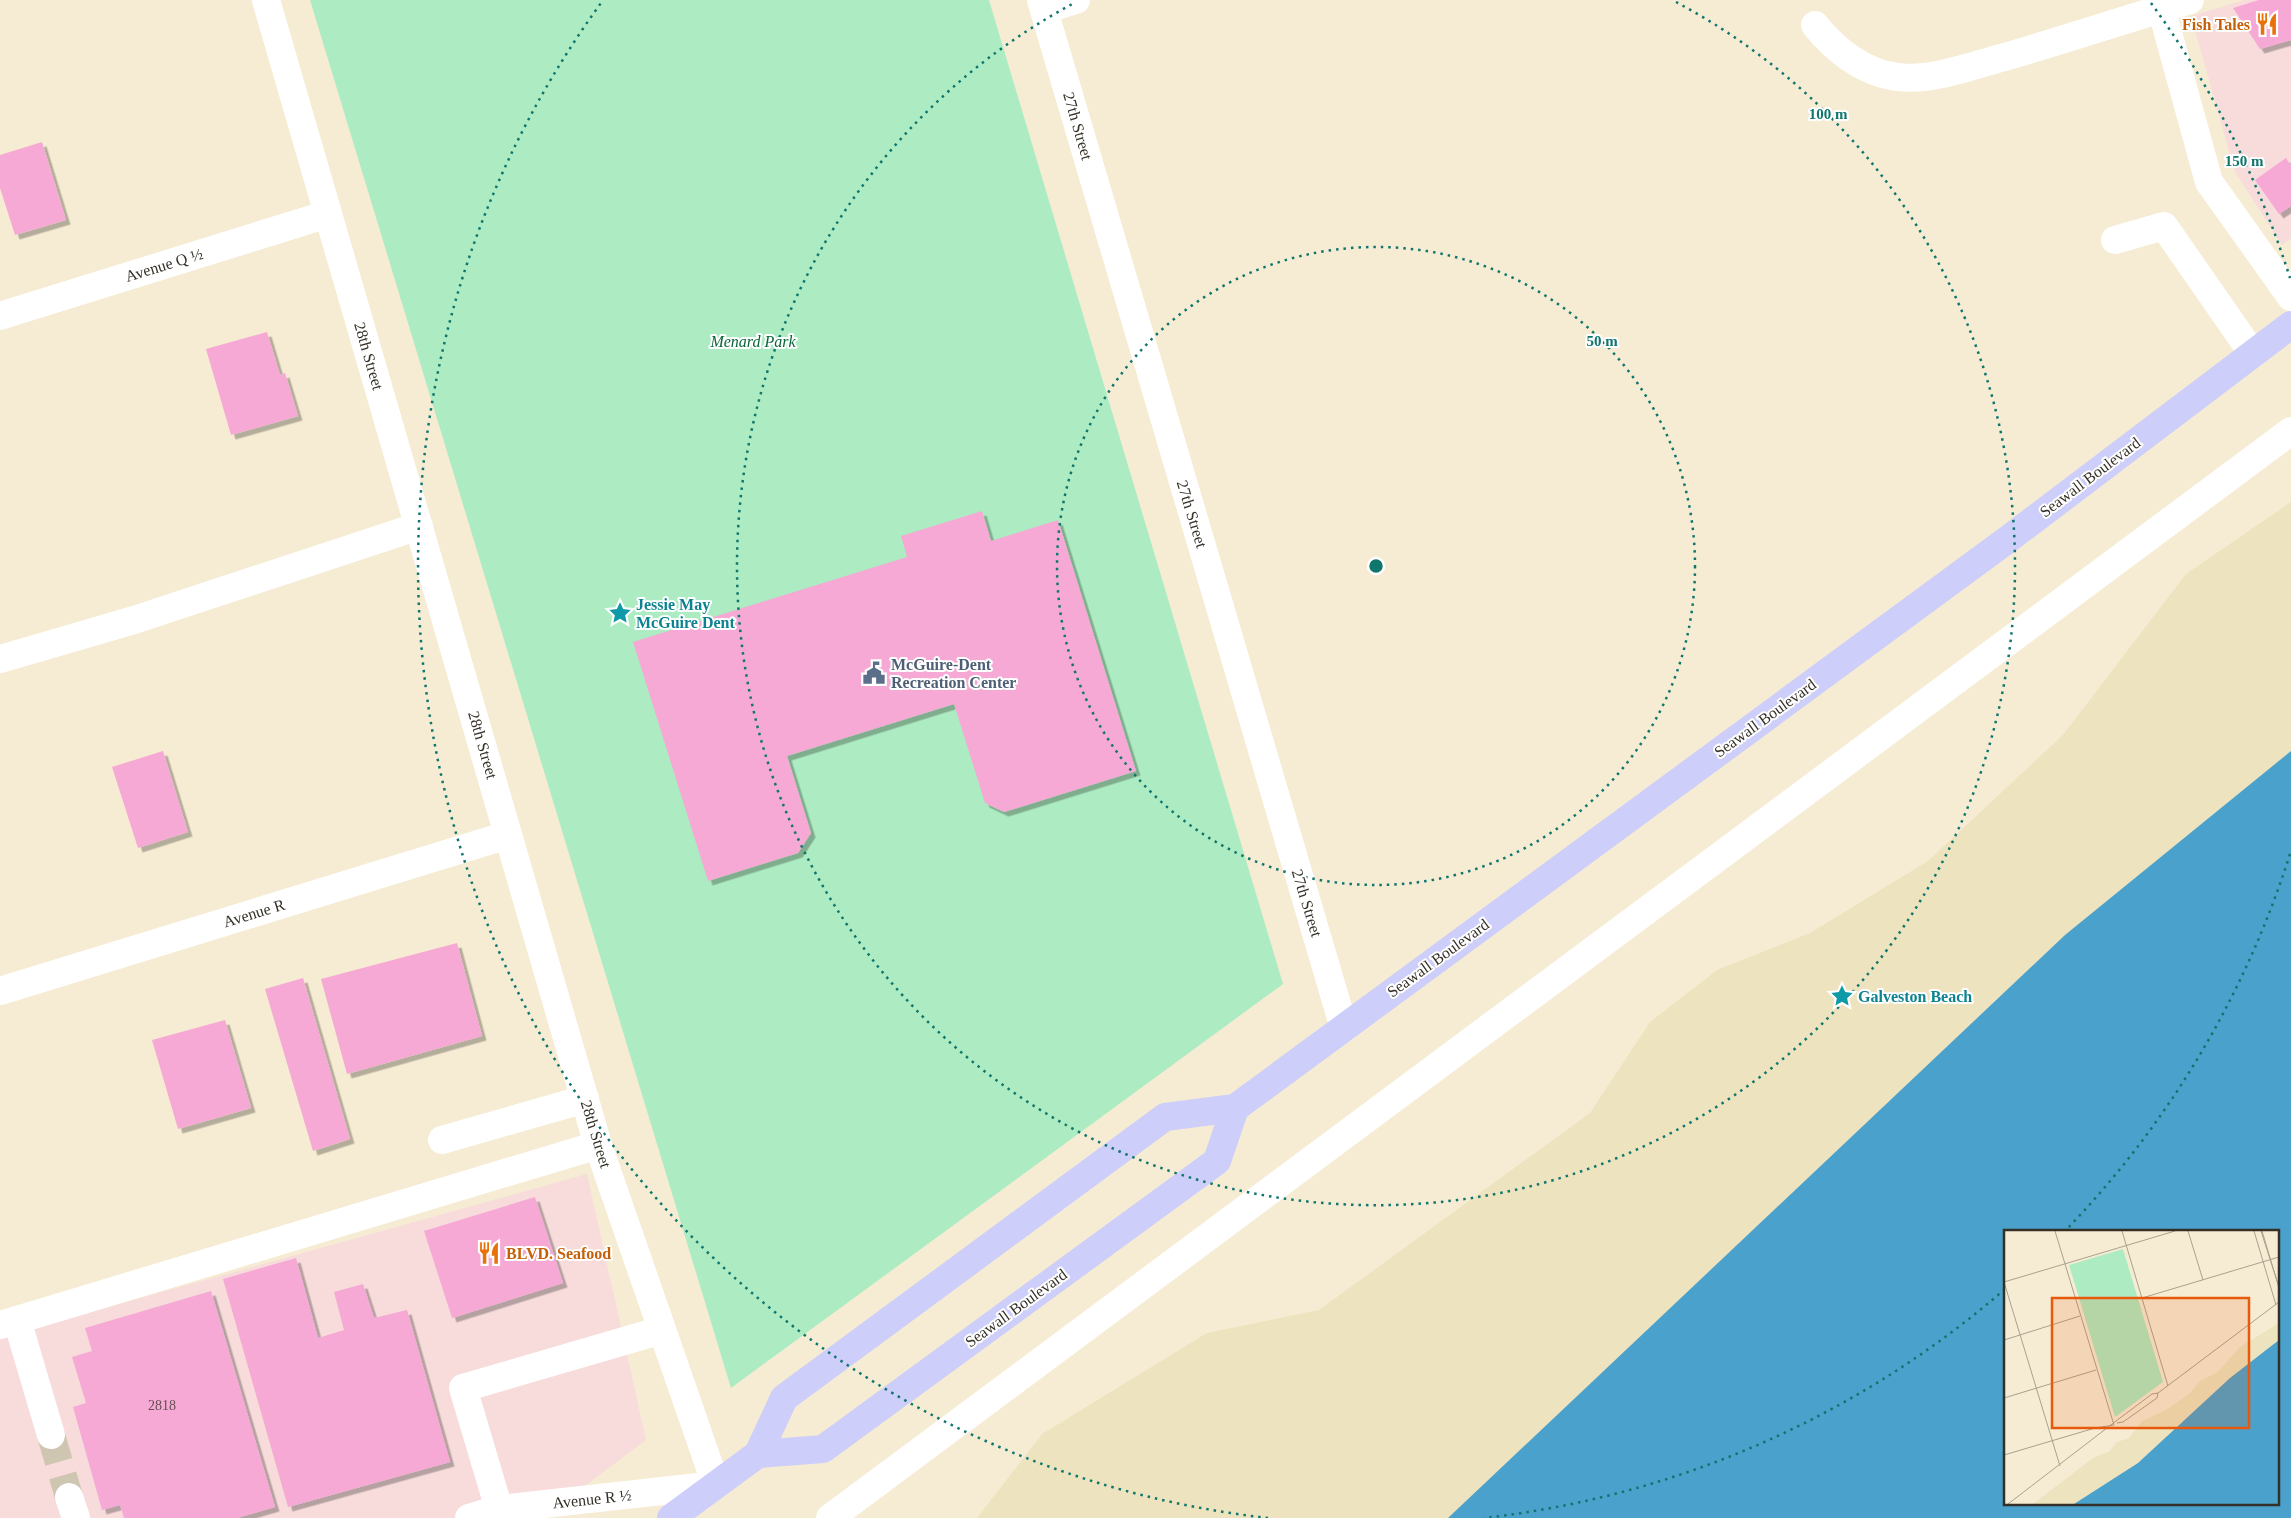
<svg xmlns="http://www.w3.org/2000/svg" width="2291" height="1518" viewBox="0 0 2291 1518" font-family="'Times New Roman',serif">
	<style>
		.commercial { fill: #f7dcdb }
		.green { fill: #adecc2 }
		.sand { fill: #ede3be }
		.water { fill: #4aa1cc; fill-rule: evenodd }
		.building { fill: #f6a9d4; filter: url(#shadow) }
		.lines { fill: none; stroke-linecap: round; stroke-linejoin: round }
		.minor-tunnel { stroke: #cfc6b1; stroke-width: 28; stroke-dasharray: 28 14; stroke-linecap: butt }
		.minor { stroke: #fff; stroke-width: 28 }
		.major { stroke: #cdcefa; stroke-width: 28 }
		.ring { fill: none; stroke: #0f766e; stroke-width: 2.5; stroke-dasharray: 2.5 5 }
		.labels { text-anchor: middle; dominant-baseline: central; stroke-width: 4; stroke-linejoin: round; paint-order: stroke }
		.number-label { font-size: 14px; fill: #644e52 }
		.food-label { font-size: 16px; font-weight: bold; fill: #c56008; stroke: #fff; text-anchor: end }
		.street-label { font-size: 16px; fill: #343027; stroke: #fff }
		.park-label { font-size: 16px; font-style: italic; fill: #086538; stroke: #fff }
		.culture-label { font-size: 16px; font-weight: bold; fill: #0d838f; stroke: #fff; text-anchor: start }
		.service-label { font-size: 16px; font-weight: bold; fill: #4e5e75; stroke: #fff; text-anchor: start }
		.inset-road { fill: none; stroke: #a8a18e; stroke-width: 1 }
		.view { fill: #e8590c; fill-opacity: 0.15; stroke: #e8590c; stroke-width: 2.5 }
		.inset-edge { fill: none; stroke: #343027; stroke-width: 2.5 }
		.centre { fill: #0f766e; stroke: #fff; stroke-width: 2.5 }
		.ring-label { font-size: 15px; text-anchor: middle; font-weight: bold; fill: #0f766e; stroke: #fff; stroke-width: 4; stroke-linejoin: round; paint-order: stroke }
	</style>
	<defs>
		<filter id="shadow"><feDropShadow dx="4.5" dy="4.5" stdDeviation="0" flood-color="#0004"/></filter>
	</defs>
	<rect width="100%" height="100%" fill="#f6ecd3"/>
	<!-- commercial -->
	<g class="commercial">
		<polygon points="2244,0 2291,0 2291,238 2282,245 2235,172 2191,16"/>
		<polygon points="587,1174 646,1440 542,1518 0,1518 0,1337"/>
	</g>
	<!-- green -->
	<polygon class="green" points="310,0 989,0 1283,984 731,1388"/>
	<!-- sand -->
	<polygon class="sand" points="2291,502 2291,751 2065,935 1448,1518 977,1518 1042,1434 1207,1333 1319,1310 1590,1113 1650,1022 1717,970 1810,933 1928,861 2063,735 2186,574"/>
	<!-- water -->
	<path class="water" d="M2291,751V1518H1448L2065,935ZM2005,1232H2277V1504H2005Z"/>
	<!-- building -->
	<g class="building">
		<polygon points="2259,0 2291,0 2291,40 2260,49 2233,8"/>
		<polygon points="42,142 66,220 15,235 0,188 0,155"/>
		<polygon points="2286,158 2291,166 2291,206 2279,214 2255,180"/>
		<polygon points="267,332 280,375 285,373 298,416 231,435 206,349"/>
		<polygon points="982,511 991,541 1058,520 1136,771 1004,812 985,803 954,704 787,756 811,833 798,853 708,881 633,642 907,557 901,536"/>
		<polygon points="163,751 188,832 138,848 112,767"/>
		<polygon points="457,943 482,1036 347,1074 321,979"/>
		<polygon points="303,978 350,1139 313,1151 265,989"/>
		<polygon points="225,1020 251,1108 178,1129 152,1040"/>
		<polygon points="535,1197 563,1283 452,1318 424,1231"/>
		<polygon points="296,1258 318,1338 344,1330 334,1292 363,1284 374,1318 407,1310 450,1462 288,1507 223,1279"/>
		<polygon points="211,1291 275,1507 237,1518 124,1518 120,1505 102,1510 73,1407 86,1403 72,1357 92,1351 85,1328"/>
	</g>
	<g class="lines">
		<!-- minor-tunnel -->
		<polyline class="minor-tunnel" points="51,1435 69,1497"/>
		<!-- minor -->
		<g class="minor">
			<polyline points="266,0 598,1145 716,1485 499,1509 469,1518"/>
			<polyline points="1041,0 1344,1028"/>
			<polyline points="2159,0 2209,182 2291,297"/>
			<polyline points="1044,10 1076,0"/>
			<path d="M1815,25C1835,50 1864,73 1897,77C1932,81 1967,67 2001,58C2064,40 2127,19 2190,0"/>
			<polyline points="2115,240 2164,226 2253,354"/>
			<polyline points="0,316 328,214"/>
			<polyline points="0,659 134,620 419,526"/>
			<polyline points="0,991 508,835"/>
			<polyline points="442,1140 585,1099"/>
			<polyline points="17,1320 51,1435"/>
			<polyline points="0,1325 598,1145"/>
			<polyline points="69,1497 76,1518"/>
			<polyline points="499,1509 463,1388 662,1330"/>
			<polyline points="830,1518 2291,431"/>
		</g>
		<!-- major -->
		<g class="major">
			<polyline points="758,1454 823,1449 1217,1161 1235,1108"/>
			<polyline points="671,1518 758,1454 784,1398 1165,1117 1235,1108 2007,540 2291,325"/>
		</g>
	</g>
	<!-- distance rings -->
	<g class="ring">
		<circle cx="1376" cy="566" r="319"/>
		<path d="M1676 2A639 639 0 1 1 1076 2"/>
		<path d="M2290 854A958 958 0 0 1 2065 1231M2005 1289A958 958 0 0 1 1484 1518M1268 1518A958 958 0 0 1 601 3M2151 3A958 958 0 0 1 2290 278"/>
	</g>
	<!-- icons -->
	<defs>
		<symbol id="restaurant-bare" viewBox="-9 -9 18 18"><path d="M-5-6h1v4h1v-4h1v4h1v-4h1v5L-1.5 .5V6h-2V.5L-5-1ZM5-6V6H3V1.5H1.5Q1.5-4 5-6Z" fill="#e8710a" stroke="#fff" stroke-width="2.5" paint-order="stroke"/></symbol>
		<symbol id="sight-bare" viewBox="-9 -9 18 18"><path d="M0-6L1.8-2.2L6-1.7L2.9 1.2L3.7 5.4L0 3.3L-3.7 5.4L-2.9 1.2L-6-1.7L-1.8-2.2Z" fill="#0f9aa8" stroke="#fff" stroke-width="2.5" paint-order="stroke"/></symbol>
		<symbol id="civic-bare" viewBox="-9 -9 18 18"><path d="M-.6-6.5H3V-4.5H.6V-3L4-1V1h2V6H-6V1h2V-1L-.6-3ZM-1.2 2.5V6h2.4V2.5Z" fill="#5c6f8a" stroke="#fff" stroke-width="2.5" paint-order="stroke"/></symbol>
	</defs>
	<g fill-rule="evenodd">
		<use href="#restaurant-bare" x="2251" y="8" width="32" height="32"/>
		<use href="#sight-bare" x="604" y="597" width="32" height="32"/>
		<use href="#civic-bare" x="858" y="657" width="32" height="32"/>
		<use href="#sight-bare" x="1826" y="980" width="32" height="32"/>
		<use href="#restaurant-bare" x="473" y="1237" width="32" height="32"/>
	</g>
	<g class="labels">
		<!-- number labels -->
		<g class="number-label">
			<text x="162" y="1405">2818</text>
		</g>
		<!-- food labels -->
		<g class="food-label">
			<text x="2250" y="24">Fish Tales</text>
			<text x="506" y="1253" text-anchor="start">BLVD. Seafood</text>
		</g>
		<!-- street labels -->
		<g class="street-label">
			<text transform="translate(1078 126) rotate(74)">27th Street</text>
			<text transform="translate(164 265) rotate(-17)">Avenue Q ½</text>
			<text transform="translate(369 356) rotate(74)">28th Street</text>
			<text transform="translate(2090 477) rotate(-37)">Seawall Boulevard</text>
			<text transform="translate(1192 514) rotate(73)">27th Street</text>
			<text transform="translate(1765 718) rotate(-36)">Seawall Boulevard</text>
			<text transform="translate(483 745) rotate(74)">28th Street</text>
			<text transform="translate(1307 903) rotate(73)">27th Street</text>
			<text transform="translate(254 913) rotate(-17)">Avenue R</text>
			<text transform="translate(1438 958) rotate(-36)">Seawall Boulevard</text>
			<text transform="translate(596 1134) rotate(73)">28th Street</text>
			<text transform="translate(1016 1308) rotate(-36)">Seawall Boulevard</text>
			<text transform="translate(592 1499) rotate(-6)">Avenue R ½</text>
		</g>
		<!-- park labels -->
		<g class="park-label">
			<text x="753" y="341">Menard Park</text>
		</g>
		<!-- culture labels -->
		<g class="culture-label">
			<text x="636" y="604">Jessie May<tspan x="636" dy="18">McGuire Dent</tspan></text>
			<text x="1858" y="996">Galveston Beach</text>
		</g>
		<!-- service labels -->
		<g class="service-label">
			<text x="891" y="664">McGuire-Dent<tspan x="891" dy="18">Recreation Center</tspan></text>
		</g>
	</g>
	<!-- overview -->
	<g transform="translate(2004 1230)">
		<rect width="275" height="275" fill="#f6ecd3"/>
		<path d="M119,19L159,152L111,187L65,35Z" fill="#adecc2"/>
		<path d="M275,93V110L134,233L70,274H29L89,228L106,221L113,212L125,208L138,191L162,180L185,164L196,151L214,142L236,117Z" fill="#ede3be"/>
		<path d="M275,110V274H70L134,233L226,148Z" fill="#4aa1cc"/>
		<path class="inset-road" d="M118,1L164,156M184,1L199,50M250,1L272,75M257,1L275,57M258,1L275,58M0,52L171,1M0,52L56,236M138,68L275,27M0,110L76,86M0,168L92,140M113,193L119,192L153,168L154,163M0,225L91,198L110,195L51,1M4,274L116,188L148,164L154,163L275,72"/>
		<path class="view" d="M48,68H245V198H48Z"/>
		<rect width="275" height="275" class="inset-edge"/>
	</g>
	<circle cx="1376" cy="566" r="8" class="centre"/>
	<g class="ring-label">
		<text x="1828" y="119">100 m</text>
		<text x="2244" y="166">150 m</text>
		<text x="1602" y="346">50 m</text>
	</g>
</svg>
